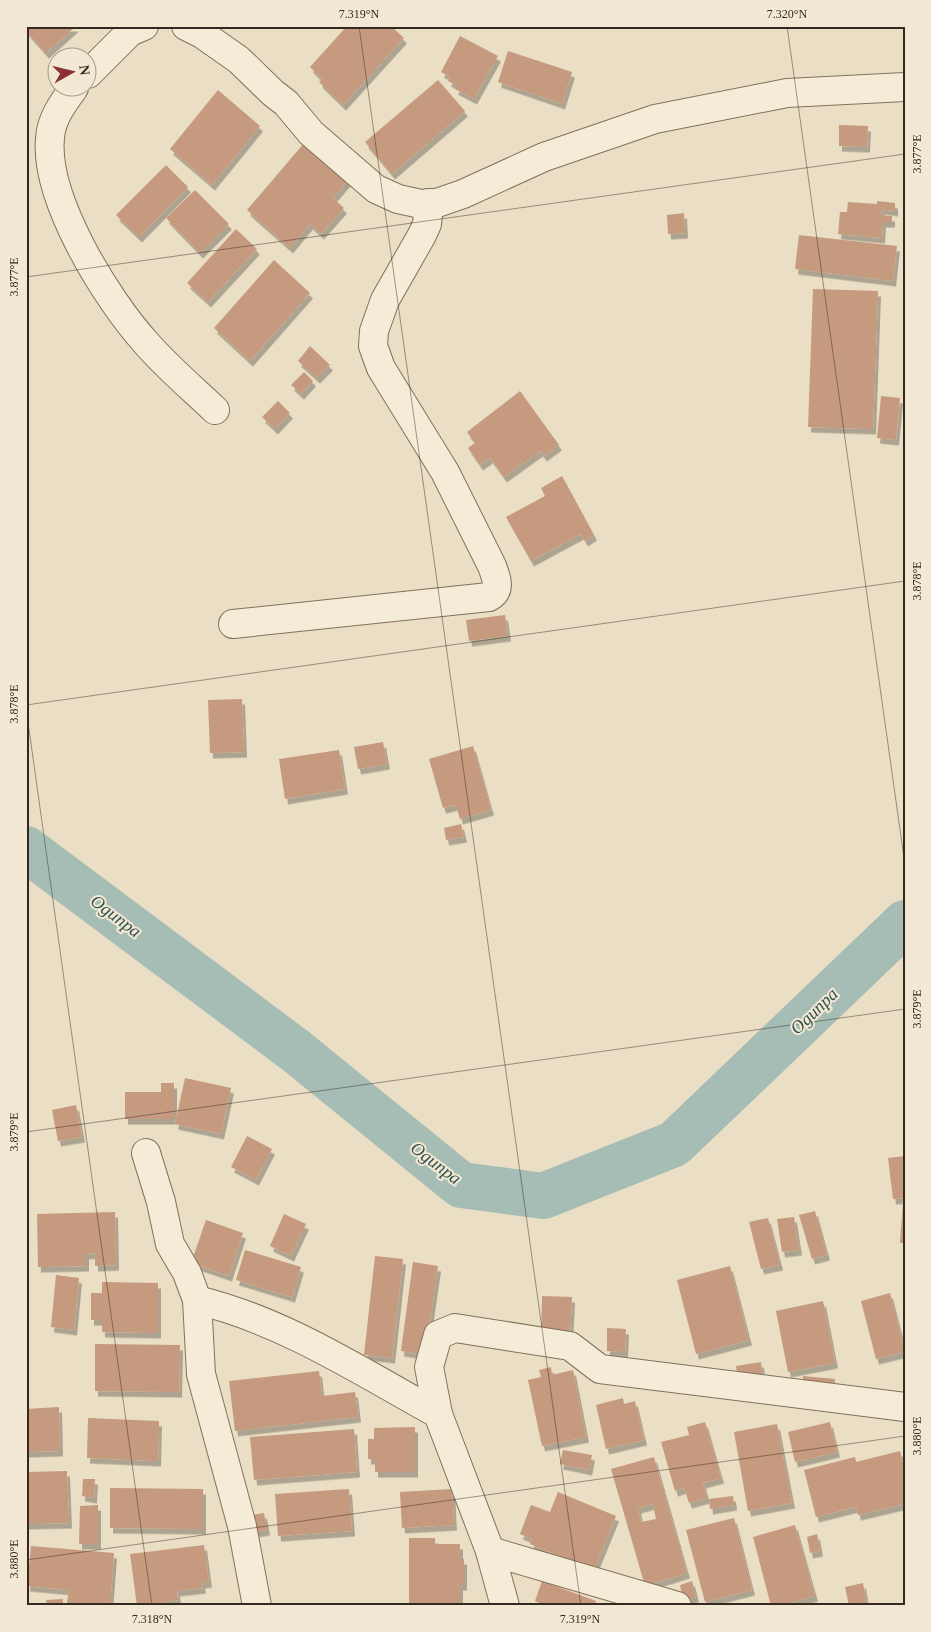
<svg xmlns="http://www.w3.org/2000/svg" width="931" height="1632" viewBox="0 0 931 1632" font-family="'Times New Roman',serif">
	<style>
		.lines { fill: none; stroke-linecap: round; stroke-linejoin: round }
		.river { stroke: #a6bdb6; stroke-width: 46 }
		.building { fill: #c59a7e; fill-rule: evenodd; filter: url(#shadow) }
		.minor-casing { stroke: #83705c; stroke-width: 30 }
		.minor { stroke: #f5ecd7; stroke-width: 28 }
		.ticks { fill: none; stroke: #34291f; stroke-width: 1; stroke-opacity: 0.45 }
		.labels { text-anchor: middle; dominant-baseline: central; stroke-width: 4; stroke-linejoin: round; paint-order: stroke }
		.water-label { font-size: 18px; font-style: italic; fill: #305350; stroke: #f2e8d3 }
		.neatline { fill: none; stroke: #34291f; stroke-width: 2 }
		.ticks-label { font-size: 12px; text-anchor: middle; fill: #34291f }
	</style>
	<defs>
		<filter id="shadow"><feDropShadow dx="3" dy="5.5" stdDeviation="0" flood-color="#0004"/></filter>
	</defs>
	<rect width="100%" height="100%" fill="#eadec4"/>
	<g class="lines">
		<!-- river -->
		<polyline class="river" points="26,849 296,1051 461,1185 543,1196 674,1144 905,923"/>
	</g>
	<!-- building -->
	<g class="building">
		<polygon points="26,26 76,26 46,53 26,31"/>
		<polygon points="347,26 394,26 393,28 404,38 343,105 319,82 322,79 310,67"/>
		<polygon points="460,36 498,56 474,99 455,89 457,86 448,81 450,77 441,72"/>
		<polygon points="508,51 572,72 562,104 498,82"/>
		<polygon points="438,80 465,111 392,174 365,142"/>
		<polygon points="218,90 260,126 212,185 170,149"/>
		<polygon points="839,125 868,126 867,147 839,146"/>
		<polygon points="305,142 349,179 333,198 344,208 321,234 310,224 290,248 247,210"/>
		<polygon points="166,165 188,187 139,237 116,215"/>
		<polygon points="195,190 229,224 200,253 166,218"/>
		<polygon points="877,201 895,203 895,211 882,209 881,215 892,216 892,222 883,222 882,238 838,234 840,212 847,212 848,202 877,204"/>
		<polygon points="684,213 685,233 668,234 667,215"/>
		<polygon points="236,229 257,249 208,302 187,283"/>
		<polygon points="799,235 897,246 893,281 795,269"/>
		<polygon points="274,260 310,293 250,361 214,328"/>
		<polygon points="813,289 878,291 873,429 808,427"/>
		<polygon points="310,346 330,365 317,378 298,361"/>
		<polygon points="304,372 313,381 301,394 291,385"/>
		<polygon points="520,391 559,445 544,456 540,451 504,477 490,458 480,465 468,448 475,443 467,432"/>
		<polygon points="881,396 900,398 896,440 877,438"/>
		<polygon points="278,401 290,413 275,429 262,417"/>
		<polygon points="562,476 594,535 585,541 581,534 531,561 506,517 545,496 541,488"/>
		<polygon points="505,615 508,636 469,641 466,620"/>
		<polygon points="242,699 244,752 210,753 208,700"/>
		<polygon points="383,742 387,764 358,769 354,747"/>
		<polygon points="473,746 491,810 460,819 456,805 443,808 429,759"/>
		<polygon points="339,750 345,789 285,799 279,759"/>
		<polygon points="461,824 464,837 446,840 444,828"/>
		<polygon points="185,1078 231,1088 221,1134 175,1124"/>
		<polygon points="161,1083 174,1083 174,1119 125,1119 125,1092 161,1092"/>
		<polygon points="76,1105 82,1137 58,1141 52,1110"/>
		<polygon points="247,1136 272,1149 256,1180 231,1167"/>
		<polygon points="905,1156 905,1198 893,1199 888,1158"/>
		<polygon points="903,1202 905,1202 905,1243 900,1243"/>
		<polygon points="815,1211 827,1255 812,1259 799,1215"/>
		<polygon points="115,1212 116,1265 95,1266 95,1253 86,1254 86,1266 38,1267 37,1214"/>
		<polygon points="284,1214 306,1224 291,1256 270,1246"/>
		<polygon points="794,1217 799,1250 782,1252 777,1219"/>
		<polygon points="768,1218 780,1265 761,1269 749,1222"/>
		<polygon points="206,1220 243,1233 229,1276 191,1263"/>
		<polygon points="245,1250 301,1267 292,1297 236,1280"/>
		<polygon points="375,1256 403,1259 392,1358 364,1355"/>
		<polygon points="413,1262 438,1266 425,1355 401,1351"/>
		<polygon points="730,1266 749,1340 696,1354 677,1280"/>
		<polygon points="56,1275 79,1278 74,1330 51,1327"/>
		<polygon points="102,1282 158,1283 158,1333 102,1332 102,1320 91,1320 91,1293 102,1293"/>
		<polygon points="890,1293 905,1352 876,1359 861,1301"/>
		<polygon points="542,1296 572,1297 570,1337 541,1336"/>
		<polygon points="823,1301 835,1363 788,1372 776,1311"/>
		<polygon points="607,1328 626,1329 625,1352 607,1351"/>
		<polygon points="95,1344 180,1345 179,1392 95,1391"/>
		<polygon points="761,1362 763,1381 739,1385 736,1366"/>
		<polygon points="551,1367 552,1375 573,1370 586,1437 542,1446 528,1380 541,1377 539,1370"/>
		<polygon points="319,1371 322,1396 355,1392 358,1417 235,1431 229,1381"/>
		<polygon points="803,1376 835,1379 834,1394 802,1390"/>
		<polygon points="623,1398 624,1404 635,1401 644,1440 606,1449 596,1405"/>
		<polygon points="59,1407 60,1451 26,1452 26,1409"/>
		<polygon points="88,1418 159,1421 158,1461 87,1458"/>
		<polygon points="705,1422 721,1478 703,1483 707,1498 689,1503 684,1488 675,1491 661,1442 689,1435 687,1427"/>
		<polygon points="830,1422 837,1452 795,1462 788,1432"/>
		<polygon points="777,1424 792,1503 748,1511 734,1432"/>
		<polygon points="415,1427 415,1472 375,1472 375,1459 368,1459 368,1439 374,1439 374,1428"/>
		<polygon points="354,1429 357,1472 254,1480 250,1437"/>
		<polygon points="563,1450 592,1455 589,1470 560,1464"/>
		<polygon points="900,1451 905,1472 905,1504 858,1515 856,1507 816,1517 804,1470 855,1457 856,1462"/>
		<path d="M654,1457L687,1573L645,1586L611,1469ZM653,1504L656,1519L641,1522L638,1508Z"/>
		<polygon points="67,1471 69,1523 26,1524 26,1472"/>
		<polygon points="83,1479 95,1479 94,1498 82,1496"/>
		<polygon points="110,1488 203,1489 203,1529 110,1528"/>
		<polygon points="349,1489 352,1531 278,1536 275,1494"/>
		<polygon points="452,1489 454,1525 402,1528 400,1492"/>
		<polygon points="558,1492 616,1516 594,1570 530,1544 532,1539 520,1534 531,1505 550,1512"/>
		<polygon points="733,1496 734,1505 710,1509 709,1499"/>
		<polygon points="98,1505 98,1544 79,1544 80,1506"/>
		<polygon points="264,1513 267,1530 249,1533 246,1516"/>
		<polygon points="734,1518 752,1590 705,1602 686,1530"/>
		<polygon points="795,1525 815,1596 780,1606 771,1606 753,1537"/>
		<polygon points="817,1534 820,1551 810,1553 807,1537"/>
		<polygon points="409,1538 435,1538 435,1544 460,1544 460,1559 464,1559 464,1585 460,1585 460,1606 409,1606"/>
		<polygon points="204,1545 209,1582 202,1583 203,1588 177,1591 178,1600 137,1606 130,1554"/>
		<polygon points="31,1546 114,1553 110,1606 67,1603 69,1590 27,1586"/>
		<polygon points="542,1581 596,1601 595,1606 546,1606 535,1601"/>
		<polygon points="692,1581 696,1597 683,1600 680,1585"/>
		<polygon points="863,1583 867,1606 849,1606 845,1587"/>
		<polygon points="63,1599 63,1606 47,1606 46,1600"/>
	</g>
	<g class="lines">
		<defs>
			<g id="minor">
				<polyline points="186,26 202,34 239,60 273,93 286,103 311,133 376,189 398,199 421,204 437,203 463,194 544,157 655,119 787,93 905,87"/>
				<polyline points="88,74 130,32 144,26"/>
				<path d="M74,88C63,103 51,119 50,138C44,199 107,300 147,344C168,368 193,389 215,410"/>
				<path d="M233,624L489,597C502,590 496,577 492,566L445,472L381,368L373,346L374,331L385,300L422,235L427,224L429,203"/>
				<polyline points="146,1153 161,1202 170,1244 187,1273 197,1300 201,1374 242,1526 257,1606"/>
				<path d="M197,1300C284,1321 360,1371 438,1414L490,1551L505,1606"/>
				<polyline points="438,1414 429,1367 438,1335 455,1328 570,1346 600,1369 905,1407"/>
				<polyline points="490,1551 677,1606"/>
			</g>
		</defs>
		<!-- minor casing -->
		<use href="#minor" class="minor-casing"/>
		<!-- minor -->
		<use href="#minor" class="minor"/>
	</g>
	<!-- ticks -->
	<path class="ticks" d="M359,26L581,1606M787,26L905,865M26,277L905,154M26,705L905,581M26,708L152,1606M26,1132L905,1009M26,1560L905,1436"/>
	<g class="labels">
		<!-- water labels -->
		<g class="water-label">
			<text transform="translate(116 916) rotate(37)">Ogunpa</text>
			<text transform="translate(814 1011) rotate(-44)">Ogunpa</text>
			<text transform="translate(436 1163) rotate(37)">Ogunpa</text>
		</g>
	</g>
	<!-- border -->
	<rect width="931" height="1632" fill="none" stroke="#f2e8d3" stroke-width="55"/>
	<!-- north arrow -->
	<g transform="translate(72 72) rotate(82)"><circle r="24" fill="#f2e8d3" stroke="#a69c8b"/>
	<path d="M0-4L9 19L0 12L-9 19Z" fill="#8c3235"/>
	<text y="-8" font-size="14" font-weight="bold" text-anchor="middle" fill="#34291f">N</text>
	</g>
	<rect x="28" y="28" width="876" height="1576" class="neatline"/>
	<g class="ticks-label">
		<text x="359" y="18">7.319°N</text>
		<text x="787" y="18">7.320°N</text>
		<text transform="translate(917 154) rotate(-90)" y="4">3.877°E</text>
		<text transform="translate(14 277) rotate(-90)" y="4">3.877°E</text>
		<text transform="translate(917 581) rotate(-90)" y="4">3.878°E</text>
		<text transform="translate(14 704) rotate(-90)" y="4">3.878°E</text>
		<text transform="translate(917 1009) rotate(-90)" y="4">3.879°E</text>
		<text transform="translate(14 1132) rotate(-90)" y="4">3.879°E</text>
		<text transform="translate(917 1436) rotate(-90)" y="4">3.880°E</text>
		<text transform="translate(14 1559) rotate(-90)" y="4">3.880°E</text>
		<text x="152" y="1623">7.318°N</text>
		<text x="580" y="1623">7.319°N</text>
	</g>
</svg>
